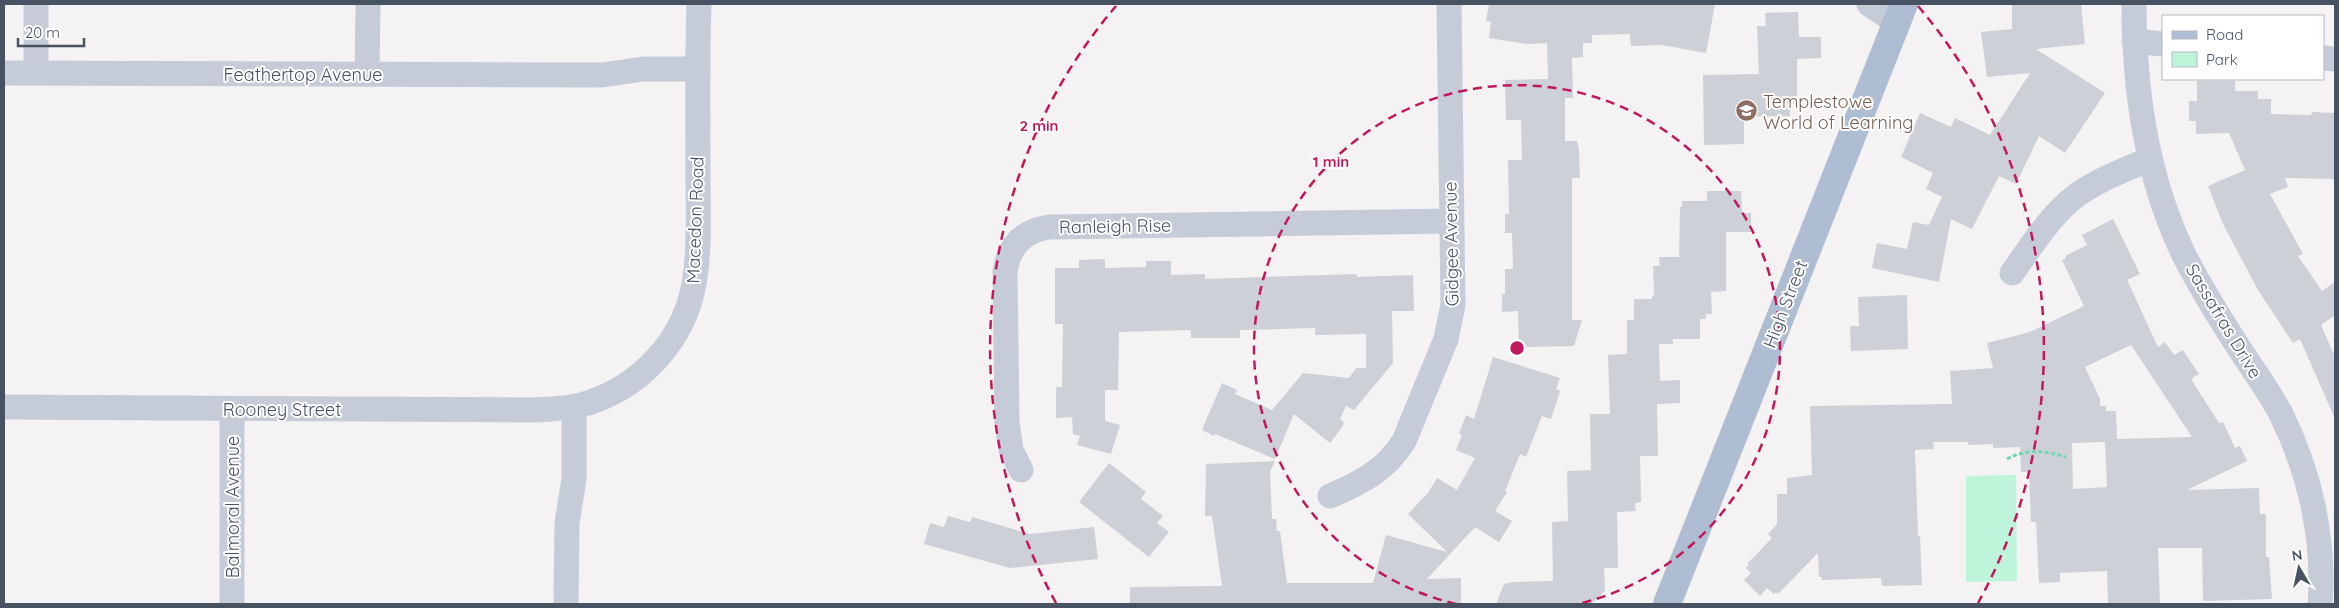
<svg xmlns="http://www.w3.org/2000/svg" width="2339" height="608" viewBox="0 0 2339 608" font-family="Quicksand,sans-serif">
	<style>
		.green { fill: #bef5da }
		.building { fill: #ced0d8; fill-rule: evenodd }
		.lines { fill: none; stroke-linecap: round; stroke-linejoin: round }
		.path { stroke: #71d7b2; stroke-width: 3; stroke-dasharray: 4 2.5; stroke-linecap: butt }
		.minor { stroke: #c5ccd8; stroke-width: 25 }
		.major { stroke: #afbdd3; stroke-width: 28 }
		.ring { fill: none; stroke: #c2185b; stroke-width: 2.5; stroke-dasharray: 9 6 }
		.labels { text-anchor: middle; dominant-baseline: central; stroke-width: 4; stroke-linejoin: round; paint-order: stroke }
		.street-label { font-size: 18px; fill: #475262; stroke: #fff }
		.education-label { font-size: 18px; fill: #785e54; stroke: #fff; text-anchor: start }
		.centre { fill: #c2185b; stroke: #fff; stroke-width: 2.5 }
		.ring-label { font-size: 15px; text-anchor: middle; font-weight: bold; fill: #c2185b; stroke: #fff; stroke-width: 4; stroke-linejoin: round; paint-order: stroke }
	</style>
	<rect width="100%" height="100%" fill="#f4f2f2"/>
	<!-- green -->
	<polygon class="green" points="2016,475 2017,581 1966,582 1966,476"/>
	<!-- building -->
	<g class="building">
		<polygon points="1489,4 1715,4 1706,53 1662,45 1631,46 1630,34 1592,35 1592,43 1583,43 1583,57 1572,58 1573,98 1565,98 1565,141 1577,141 1579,150 1580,178 1572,178 1572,320 1582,320 1574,346 1519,347 1518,311 1502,312 1502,294 1505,294 1505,269 1513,269 1512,233 1505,233 1505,214 1509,214 1508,160 1522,160 1521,120 1506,120 1505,80 1548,79 1547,43 1528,44 1489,38 1491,22 1486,21"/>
		<polygon points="2012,4 2081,4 2085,44 2036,49 2105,93 2065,153 2039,136 2016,184 1999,176 1972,229 1951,219 1939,282 1872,268 1877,243 1907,249 1913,222 1929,225 1942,197 1926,189 1933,173 1901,157 1920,113 1951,127 1955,118 1990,135 2030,73 1987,77 1981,32 2012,29"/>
		<polygon points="1798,12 1799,37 1821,37 1821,58 1797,59 1797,104 1790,104 1790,116 1744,117 1744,144 1704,145 1703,75 1759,74 1757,26 1766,26 1765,13"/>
		<polygon points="2197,81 2235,81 2235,91 2258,91 2258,99 2271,99 2271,114 2311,115 2312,112 2335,113 2335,179 2285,178 2288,187 2270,194 2303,254 2298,256 2322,291 2335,282 2335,315 2321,325 2335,357 2335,419 2300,339 2293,343 2258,290 2223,224 2208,186 2245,170 2229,133 2196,134 2196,121 2189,121 2189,101 2197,101"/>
		<polygon points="1707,191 1741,191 1742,213 1751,213 1751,232 1726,232 1726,291 1711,292 1712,314 1706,314 1706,319 1700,319 1700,339 1673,339 1673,344 1659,344 1660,381 1680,380 1680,403 1657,404 1658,456 1640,456 1641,502 1635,503 1636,511 1617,512 1618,568 1604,568 1605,591 1591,604 1496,604 1504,584 1511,583 1511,582 1553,581 1552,522 1568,521 1567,471 1591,470 1590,414 1610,414 1608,355 1627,354 1627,320 1634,320 1634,299 1652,299 1652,296 1654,296 1653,266 1660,266 1659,257 1679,257 1680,207 1682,207 1682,201 1707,201"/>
		<path d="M2113,219L2140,274L2127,280L2158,347L2165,342L2174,355L2183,350L2199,374L2191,379L2219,423L2223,422L2235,448L2240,446L2247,461L2187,490L2259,488L2260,514H2266V557H2269L2272,599L2203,601L2202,548H2158L2160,604H2108L2107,571L2060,573V582L2039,583L2036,522H2031L2029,472H2021L2020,447L1993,448V444L1968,445V442H1933L1934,449L1915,450L1918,536H1920L1922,585L1882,586L1881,578L1822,580V577H1819L1818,553L1778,594L1776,592L1774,594L1767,588L1760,596L1744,580L1751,573L1746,568L1749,565L1747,564L1772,538L1768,534L1777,524V494H1787V478L1812,475L1810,406L1952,404L1950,371L1993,368L1987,343L2030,332L2084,306L2062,260L2066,258L2065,256L2087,245L2082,235ZM2131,345L2192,437L2117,439L2116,411H2106V406H2100V399L2085,367ZM2105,442L2107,487L2073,489L2072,443Z"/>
		<polygon points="1105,259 1105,268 1146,267 1146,261 1171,261 1171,275 1205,274 1205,279 1357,274 1357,277 1413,275 1414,311 1392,311 1393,363 1354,410 1346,406 1340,419 1344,422 1343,426 1330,443 1294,414 1275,459 1215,434 1214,436 1202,430 1222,383 1237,390 1235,394 1272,410 1303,373 1349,378 1356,368 1366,368 1366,334 1315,335 1315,328 1240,330 1240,338 1191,338 1191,330 1119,332 1118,390 1105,390 1105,421 1120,425 1111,454 1077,445 1080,436 1073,434 1072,417 1056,418 1056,387 1062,387 1063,324 1055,324 1055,268 1079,268 1079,260"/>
		<polygon points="1907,295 1908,349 1851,351 1850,326 1859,326 1858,297"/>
		<polygon points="1493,357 1560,378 1556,389 1560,391 1551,419 1542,416 1526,457 1520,454 1505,491 1507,492 1495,511 1512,521 1499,542 1475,527 1427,579 1461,578 1461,604 1130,604 1130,587 1222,586 1212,516 1205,516 1206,464 1275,461 1270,472 1272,519 1276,519 1277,531 1280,531 1287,583 1373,583 1386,535 1447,552 1408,514 1428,493 1437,478 1457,490 1475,458 1456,450 1462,435 1459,434 1466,415 1474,419"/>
		<polygon points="1109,463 1146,492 1141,499 1163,516 1157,523 1169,532 1149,557 1079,502"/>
		<polygon points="948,516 970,522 972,517 1030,534 1094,527 1098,559 1010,568 924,544 930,523 944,527"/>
	</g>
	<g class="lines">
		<!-- path -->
		<path class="path" d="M2007,459C2027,448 2046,451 2066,457"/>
		<!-- minor -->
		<g class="minor">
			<polyline points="1869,4 1896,22"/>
			<path d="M2134,4C2134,90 2146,178 2185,257C2202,290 2222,322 2243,354C2256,374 2270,393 2281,414C2310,473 2325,539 2320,604"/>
			<polyline points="2134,41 2163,44"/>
			<polyline points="2323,58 2335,59"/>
			<polyline points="4,73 602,75 643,69 698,69"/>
			<polyline points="36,73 36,4"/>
			<polyline points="367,74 368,4"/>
			<path d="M2012,273C2031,247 2050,215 2077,195C2099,179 2125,170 2150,159"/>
			<path d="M4,407L535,410C550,409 566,409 581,405C640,389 687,339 695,277C700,244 698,208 698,175C698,118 697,61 699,4"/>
			<path d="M1021,470L1011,450L1007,422L1005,271C1009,246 1023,231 1049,227L1451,221"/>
			<path d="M1330,496C1361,483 1386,470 1404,441L1446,339L1453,305L1449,4"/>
			<polyline points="232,604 232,409"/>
			<polyline points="566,604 567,523 574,479 574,407"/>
		</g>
		<!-- major -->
		<polyline class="major" points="1667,604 1904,4"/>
	</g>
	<!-- distance rings -->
	<g class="ring">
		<path d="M1456 604A263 263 0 1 1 1578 604"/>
		<path d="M1056 603A527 527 0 0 1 1116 6M1918 6A527 527 0 0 1 1978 603"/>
	</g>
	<!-- icons -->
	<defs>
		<symbol id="school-disc" viewBox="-11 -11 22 22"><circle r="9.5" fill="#8d6e63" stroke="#fff"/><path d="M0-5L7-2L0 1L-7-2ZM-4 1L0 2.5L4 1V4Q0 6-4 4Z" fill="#fff"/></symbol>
	</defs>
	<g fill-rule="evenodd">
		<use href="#school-disc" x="1734" y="98" width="25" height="25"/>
	</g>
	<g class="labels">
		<!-- street labels -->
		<g class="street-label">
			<text x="303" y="74">Feathertop Avenue</text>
			<text transform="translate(695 220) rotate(-88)">Macedon Road</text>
			<text transform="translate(1115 226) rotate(-1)">Ranleigh Rise</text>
			<text transform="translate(1451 244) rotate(-91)">Gidgee Avenue</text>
			<text transform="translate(1785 304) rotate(-69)">High Street</text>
			<text transform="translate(2224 321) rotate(59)">Sassafras Drive</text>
			<text x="282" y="409">Rooney Street</text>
			<text transform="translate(232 507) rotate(-90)">Balmoral Avenue</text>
		</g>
		<!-- education labels -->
		<g class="education-label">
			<text x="1763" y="101">Templestowe<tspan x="1763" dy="21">World of Learning</tspan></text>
		</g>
	</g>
	<circle cx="1517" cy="348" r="8" class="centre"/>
	<g class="ring-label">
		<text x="1039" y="131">2 min</text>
		<text x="1331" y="167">1 min</text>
	</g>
	<!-- border -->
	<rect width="2339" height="608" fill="none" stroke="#475262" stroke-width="10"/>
	<!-- legend -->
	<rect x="2162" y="15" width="162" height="65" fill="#ffffff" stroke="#b5bac0"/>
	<rect x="2172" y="31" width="25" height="8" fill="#afbdd3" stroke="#b5bac0"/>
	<text x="2206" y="40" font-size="15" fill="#475262">Road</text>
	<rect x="2172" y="52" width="25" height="15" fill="#bef5da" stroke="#b5bac0"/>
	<text x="2206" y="65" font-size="15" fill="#475262">Park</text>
	<!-- north arrow -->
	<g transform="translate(2299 568) rotate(351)" stroke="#ffffff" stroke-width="4" paint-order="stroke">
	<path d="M0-4L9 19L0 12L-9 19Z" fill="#475262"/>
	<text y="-8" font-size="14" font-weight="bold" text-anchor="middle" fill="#475262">N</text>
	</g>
	<!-- scale -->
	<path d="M18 38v8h66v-8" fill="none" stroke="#475262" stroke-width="2.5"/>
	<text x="25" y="38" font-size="15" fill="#475262" stroke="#ffffff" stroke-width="4" paint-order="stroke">20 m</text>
</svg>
